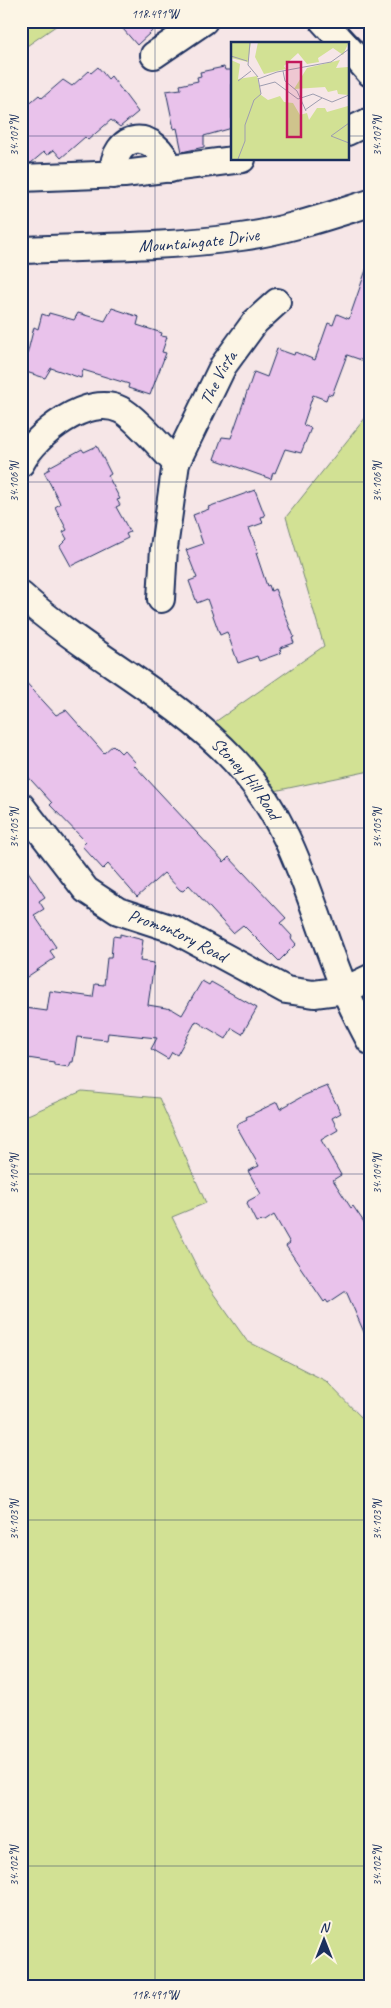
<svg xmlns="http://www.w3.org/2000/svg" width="391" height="2008" viewBox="0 0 391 2008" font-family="Caveat,sans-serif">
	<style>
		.green { fill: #d2e194; stroke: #768879 }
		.building { fill: #e9c2eb; stroke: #1b2f5e }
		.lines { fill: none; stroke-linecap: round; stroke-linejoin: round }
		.minor-casing { stroke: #1b2f5e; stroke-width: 30 }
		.minor { stroke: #fcf5e5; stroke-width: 26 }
		.ticks { fill: none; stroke: #1b2f5e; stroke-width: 1; stroke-opacity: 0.45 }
		.labels { text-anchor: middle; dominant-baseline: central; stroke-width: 5; stroke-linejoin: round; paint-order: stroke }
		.street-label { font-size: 18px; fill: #1b2f5e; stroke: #fcf5e5 }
		.inset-road { fill: none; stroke: #9e9db0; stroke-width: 1 }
		.view { fill: #c2185b; fill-opacity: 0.15; stroke: #c2185b; stroke-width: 2.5 }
		.inset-edge { fill: none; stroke: #1b2f5e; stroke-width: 2.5 }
		.neatline { fill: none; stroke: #1b2f5e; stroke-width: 2 }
		.ticks-label { font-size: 12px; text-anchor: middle; fill: #1b2f5e }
	</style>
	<rect width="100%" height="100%" fill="#f6e6e7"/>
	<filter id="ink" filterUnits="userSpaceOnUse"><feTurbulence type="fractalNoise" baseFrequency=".02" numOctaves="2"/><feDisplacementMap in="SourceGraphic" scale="10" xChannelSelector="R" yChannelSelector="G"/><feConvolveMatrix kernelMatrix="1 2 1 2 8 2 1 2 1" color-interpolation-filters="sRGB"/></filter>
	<g filter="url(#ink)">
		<!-- green -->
		<g class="green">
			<polygon points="21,21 63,21 21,50"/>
			<polygon points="370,412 370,771 260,794 202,731 324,646 286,517"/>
			<polygon points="82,1091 159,1098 206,1203 172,1217 203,1279 247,1341 326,1381 362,1418 370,1415 370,1987 21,1987 21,1118"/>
		</g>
		<!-- building -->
		<g class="building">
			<polygon points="116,21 163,21 137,45"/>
			<polygon points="98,67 108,79 111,76 138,112 120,127 111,120 88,140 85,137 61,158 54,150 47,155 44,152 31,163 27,163 21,156 21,110 39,95 42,98 63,80 72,86 89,71 91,73"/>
			<polygon points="224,67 225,70 232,70 232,128 204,136 204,147 182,152 177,128 174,129 166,91 181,89 180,85 198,81 197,77 201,76 200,72"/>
			<polygon points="367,267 370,267 370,363 347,355 332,395 328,394 326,400 313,395 303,425 311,428 301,453 285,449 275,473 273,472 271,479 214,459 222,437 231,438 254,372 267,377 277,349 294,355 295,352 315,360 328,323 333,325 337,314 349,319"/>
			<polygon points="112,308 139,317 137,325 162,333 161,336 167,337 162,352 166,353 150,395 128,388 129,384 83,370 81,378 51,368 45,378 23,371 34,327 38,329 42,314 48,316 49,313 74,320 78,313 105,321"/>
			<polygon points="97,446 111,474 108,476 120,499 117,500 120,505 116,507 130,532 126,534 128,538 71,566 60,546 67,539 63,532 67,530 55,507 60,504 59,501 44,472 50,469 49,467 82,449 84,452"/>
			<polygon points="255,490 265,516 261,517 263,523 249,528 258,552 256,553 267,586 269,585 271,591 275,589 294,637 292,638 294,643 280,648 281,653 259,661 257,656 238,663 227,632 220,635 207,599 197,603 189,581 197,578 186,550 203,544 193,515 209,509 208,507"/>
			<polygon points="21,677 56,715 66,710 104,753 113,745 121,753 124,750 136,763 134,765 224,862 229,857 286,918 280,923 292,936 291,938 296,944 279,961 243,925 233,933 189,885 183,891 180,890 164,873 137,897 108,864 103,869 82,846 86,842 50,805 52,803 21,769"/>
			<polygon points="21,861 45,897 39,901 44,909 34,915 56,947 50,951 55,958 21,981"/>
			<polygon points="120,934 143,940 140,961 154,963 148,1005 172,1009 182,1015 202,981 209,985 211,982 257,1008 242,1034 232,1028 226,1039 196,1021 177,1055 172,1052 168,1059 151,1049 157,1038 108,1033 107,1040 77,1037 73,1062 71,1062 69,1067 54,1065 54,1062 21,1057 21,1036 25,1008 47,1011 50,991 93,997 95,984 104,985 107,958 111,958 113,936 120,937"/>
			<polygon points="327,1086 341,1113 332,1118 338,1130 321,1140 341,1175 333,1180 351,1208 353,1206 370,1231 370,1346 346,1291 328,1303 326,1300 324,1302 286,1246 290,1243 274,1215 265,1221 256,1222 247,1204 248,1201 261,1194 248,1171 259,1166 237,1127 239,1123 247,1119 246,1117 277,1102 280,1109 305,1095"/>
		</g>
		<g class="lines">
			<defs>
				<g id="minor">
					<polyline points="323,21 344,44"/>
					<polyline points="347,47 370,73"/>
					<polyline points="154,55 204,21"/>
					<polyline points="347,132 370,121"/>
					<path d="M113,175C113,131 155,127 170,169"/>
					<polyline points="21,178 124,174 242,159"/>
					<path id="s1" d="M21,250C94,247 169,247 241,237C285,231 328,216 370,203"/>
					<path d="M21,463C36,434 88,393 121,410C134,416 164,451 176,463"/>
					<path id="s2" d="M21,595C86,654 173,695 234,760C298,828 310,908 345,990C352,1007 361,1024 370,1041"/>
					<path id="s3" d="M161,599L164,548L176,463L223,366L255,322L277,302"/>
					<path id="s4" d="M21,806L86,890L118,911L173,929L286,990L314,994L345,990L370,978"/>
				</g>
			</defs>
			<!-- minor casing -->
			<use href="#minor" class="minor-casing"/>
			<!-- minor -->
			<use href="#minor" class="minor"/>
		</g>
	</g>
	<!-- ticks -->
	<path class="ticks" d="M155,21V1987M21,136H232M347,136H370M21,482H370M21,828H370M21,1174H370M21,1520H370M21,1866H370"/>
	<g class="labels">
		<!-- street labels -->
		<g class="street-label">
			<text stroke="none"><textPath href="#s1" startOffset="178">Mountaingate Drive</textPath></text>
			<text stroke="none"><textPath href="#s3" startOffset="232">The Vista</textPath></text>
			<text stroke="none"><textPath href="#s2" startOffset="292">Stoney Hill Road</textPath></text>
			<text stroke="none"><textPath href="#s4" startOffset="209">Promontory Road</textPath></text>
		</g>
	</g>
	<!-- overview -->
	<g transform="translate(231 42)">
		<rect width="118" height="118" fill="#f6e6e7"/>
		<path d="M0,0H20L17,20L0,16ZM27,0H117V2L112,13L102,6L87,16L88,20L76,22L67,11L53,24L55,27L33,32L24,15ZM0,18L9,22L7,37L26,34L30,53L37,58L49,54L53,60L62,61L69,73L76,71L78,78L86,66H94L96,70L117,64V117H0ZM109,18L105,26L117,25V53L107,52L106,48L97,50L94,45L63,47L76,26Z" fill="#d2e194"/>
		<path class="inset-road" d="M19,0L17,23L27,35M0,14L16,19M52,29L54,39L66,49L75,69M27,37L46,30L100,20L118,7M7,39L20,29M29,44L44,40L67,57L82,52L101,60L118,53M74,68L91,56M118,81L100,94L118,101M7,117L14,99V83L23,58L30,52L27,36"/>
		<path class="view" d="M56,20H70V95H56Z"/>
		<rect width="118" height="118" class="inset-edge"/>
	</g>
	<!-- margin -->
	<rect width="391" height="2008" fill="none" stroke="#fcf5e5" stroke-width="55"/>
	<!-- north arrow -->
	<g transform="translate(324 1940)" stroke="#fcf5e5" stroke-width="4" paint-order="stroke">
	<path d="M0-4L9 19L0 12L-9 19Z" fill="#1b2f5e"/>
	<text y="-8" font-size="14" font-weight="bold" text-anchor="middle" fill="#1b2f5e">N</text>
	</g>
	<rect x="28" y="28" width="336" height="1952" class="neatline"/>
	<g class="ticks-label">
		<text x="155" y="18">118.491°W</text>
		<text transform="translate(14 136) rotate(-90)" y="4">34.107°N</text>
		<text transform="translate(377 136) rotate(-90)" y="4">34.107°N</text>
		<text transform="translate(14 482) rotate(-90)" y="4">34.106°N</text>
		<text transform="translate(377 482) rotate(-90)" y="4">34.106°N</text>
		<text transform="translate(14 828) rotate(-90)" y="4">34.105°N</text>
		<text transform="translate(377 828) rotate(-90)" y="4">34.105°N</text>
		<text transform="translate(14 1174) rotate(-90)" y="4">34.104°N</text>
		<text transform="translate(377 1174) rotate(-90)" y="4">34.104°N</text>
		<text transform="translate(14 1520) rotate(-90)" y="4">34.103°N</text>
		<text transform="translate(377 1520) rotate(-90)" y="4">34.103°N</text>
		<text transform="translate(14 1866) rotate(-90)" y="4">34.102°N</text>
		<text transform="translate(377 1866) rotate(-90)" y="4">34.102°N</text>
		<text x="155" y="1999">118.491°W</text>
	</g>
</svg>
